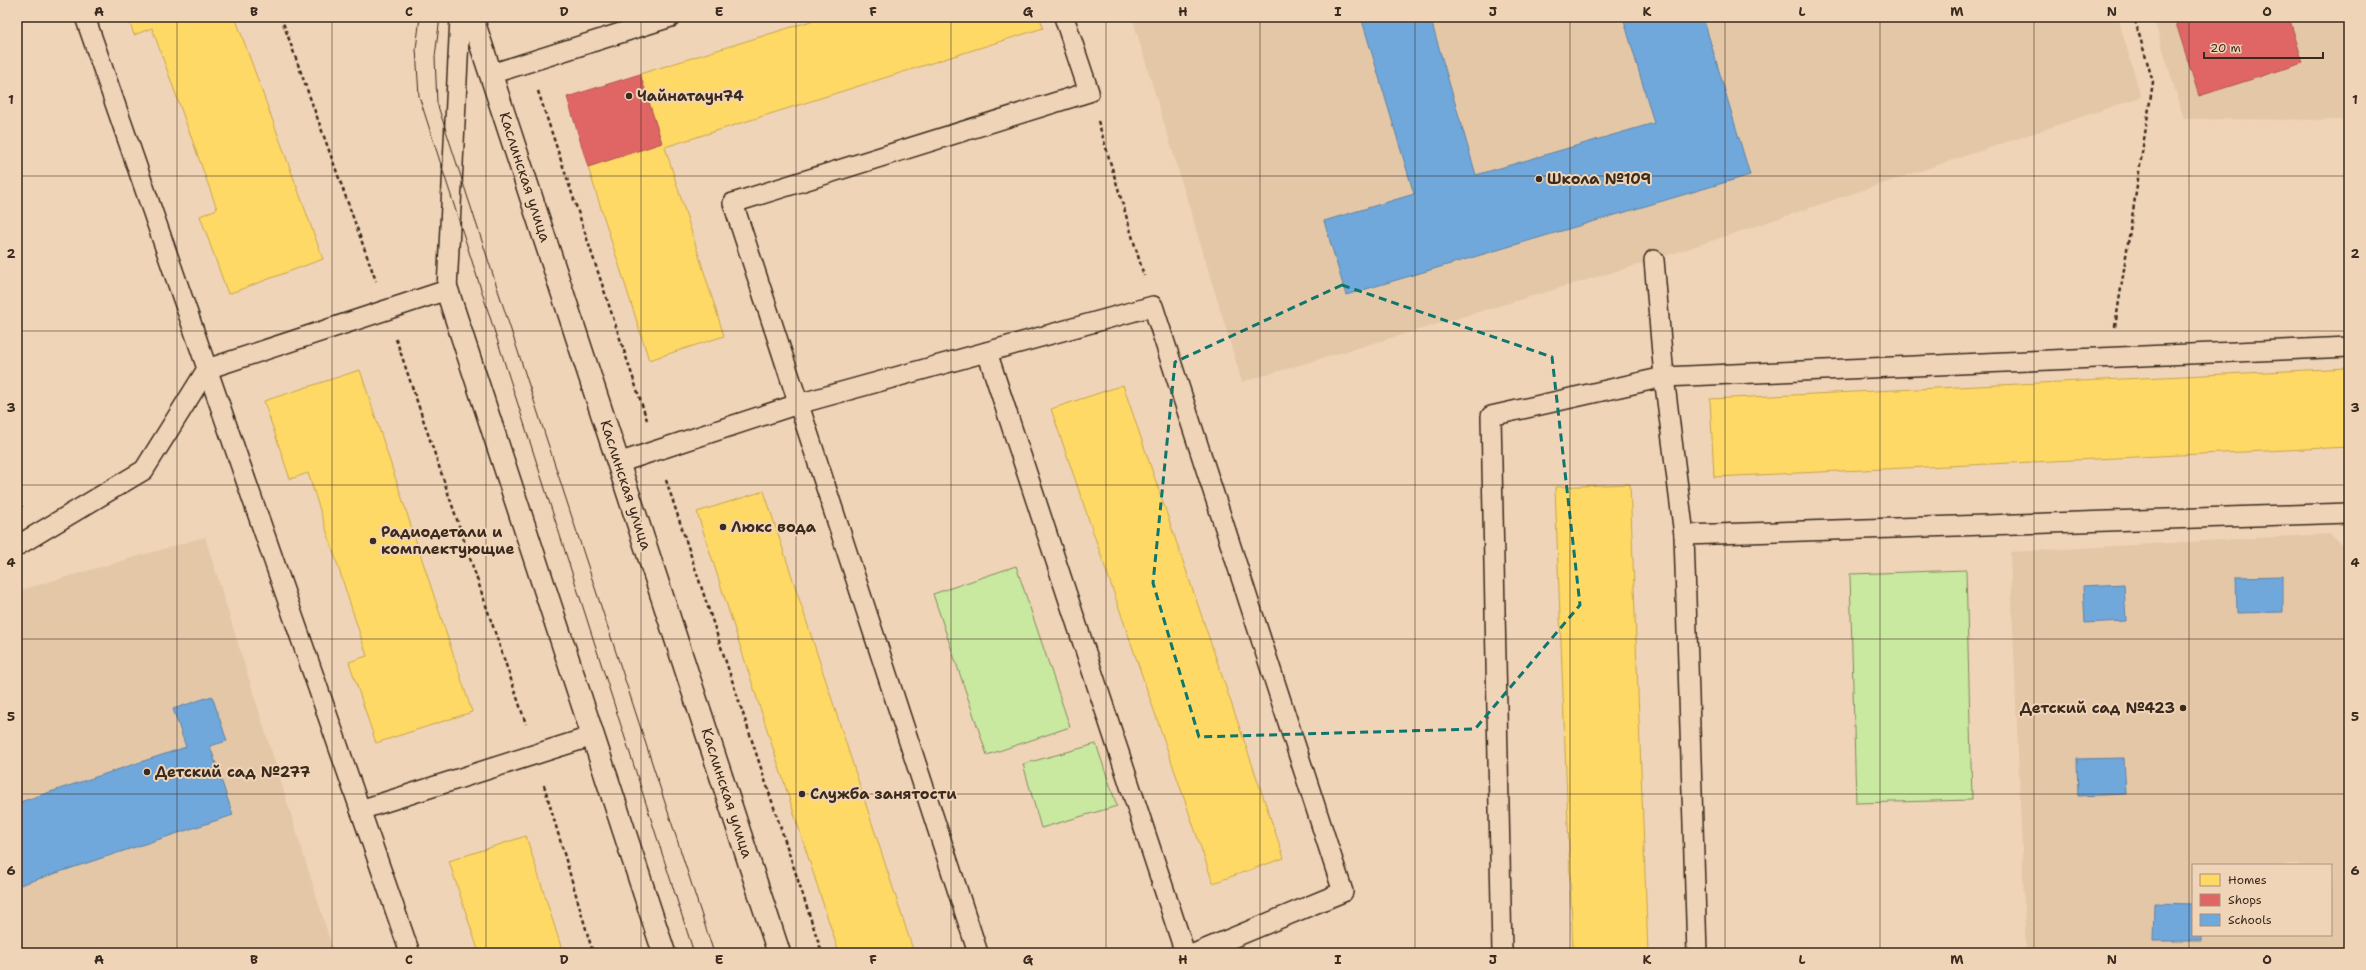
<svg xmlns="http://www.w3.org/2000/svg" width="2366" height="970" viewBox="0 0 2366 970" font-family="'Shantell Sans',sans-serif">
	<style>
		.built { fill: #e4c7a6; fill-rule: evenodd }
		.green { fill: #c9e8a0; stroke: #82895f }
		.homes { fill: #ffd966; stroke: #c4a450 }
		.shops { fill: #e06666; stroke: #ae5450 }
		.schools { fill: #6fa8dc; stroke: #5f82a3 }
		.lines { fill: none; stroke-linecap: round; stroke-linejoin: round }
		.service-casing { stroke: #3b2a1e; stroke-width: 22 }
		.secondary-casing { stroke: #3b2a1e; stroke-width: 25 }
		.path { stroke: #3b2a1e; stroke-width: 2.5; stroke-dasharray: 4 3; stroke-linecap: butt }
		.service { stroke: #f0d4b7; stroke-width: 19 }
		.secondary { stroke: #f0d4b7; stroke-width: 22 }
		.tram { stroke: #3b2a1e; stroke-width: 1 }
		.marked { fill: none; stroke: #0f766e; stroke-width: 3; stroke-dasharray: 8 5; stroke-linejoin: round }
		.grid { fill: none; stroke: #3b2a1e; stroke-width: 1; stroke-opacity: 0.55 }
		.poi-dot { fill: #3b2a1e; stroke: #f0d4b7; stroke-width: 1.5 }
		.labels { text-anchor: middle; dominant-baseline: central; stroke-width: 4; stroke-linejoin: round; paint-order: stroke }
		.poi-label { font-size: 15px; font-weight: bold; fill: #3b2a1e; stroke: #f0d4b7; text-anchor: start }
		.street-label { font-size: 15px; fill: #3b2a1e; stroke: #f0d4b7 }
		.neatline { fill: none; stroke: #3b2a1e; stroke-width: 1.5 }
		.grid-label { font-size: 13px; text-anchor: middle; font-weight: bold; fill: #3b2a1e }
	</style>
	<rect width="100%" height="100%" fill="#f0d4b7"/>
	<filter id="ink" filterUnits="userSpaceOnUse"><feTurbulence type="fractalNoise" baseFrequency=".025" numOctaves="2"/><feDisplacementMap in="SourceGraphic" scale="8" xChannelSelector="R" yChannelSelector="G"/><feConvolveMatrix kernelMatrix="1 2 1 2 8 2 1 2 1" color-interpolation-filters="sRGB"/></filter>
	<g filter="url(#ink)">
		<!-- built -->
		<g class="built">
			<polygon points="1132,17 2118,17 2141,97 1654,260 1242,382"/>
			<polygon points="2153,17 2349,17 2349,120 2184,119"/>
			<path d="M2329,534L2349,549V953H2026L2010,552ZM2193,865H2331V935H2193Z"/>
			<polygon points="205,537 334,953 17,953 17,591"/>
		</g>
		<!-- green -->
		<g class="green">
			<polygon points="1016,566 1070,727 987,755 933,594"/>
			<polygon points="1966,570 1972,800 1856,803 1850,574"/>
			<polygon points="1096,744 1117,806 1041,828 1023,764"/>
		</g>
		<!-- homes -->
		<g class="homes">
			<polygon points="128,17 235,17 323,259 228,294 200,216 217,209 152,28 134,35"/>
			<polygon points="824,17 1040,17 1043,28 665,147 724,336 649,360 588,167 662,143 640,74"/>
			<polygon points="2349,368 2349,447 1714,477 1710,399"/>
			<polygon points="360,370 472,712 376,743 349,662 367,656 308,473 290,479 264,401"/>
			<polygon points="1123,385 1284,858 1213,883 1051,409"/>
			<polygon points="1630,484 1648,953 1573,953 1555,487"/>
			<polygon points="764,491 811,635 914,953 839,953 697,512"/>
			<polygon points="526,836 563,953 479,953 449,861"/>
		</g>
		<!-- shops -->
		<g class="shops">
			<polygon points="2174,17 2289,17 2303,63 2199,96"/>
			<polygon points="640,74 662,143 588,167 567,97"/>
		</g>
		<!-- schools -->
		<g class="schools">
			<polygon points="1361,17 1430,17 1476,175 1654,123 1623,17 1703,17 1750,175 1346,295 1324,221 1414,194"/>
			<polygon points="2283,576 2283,612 2237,613 2236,577"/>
			<polygon points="2124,584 2126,621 2085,623 2083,586"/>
			<polygon points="17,677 21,689 17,690"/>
			<polygon points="212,696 227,741 210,746 233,815 17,886 17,803 186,747 173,709"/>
			<polygon points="2124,758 2126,794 2078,796 2077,759"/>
			<polygon points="2154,903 2193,904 2193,935 2201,935 2201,941 2153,941"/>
		</g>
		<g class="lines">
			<defs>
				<g id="service">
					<polyline points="85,17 410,953"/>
					<polyline points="491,74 671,17"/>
					<polyline points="1654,260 1664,377 1684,535"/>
					<polyline points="987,352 1185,953"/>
					<polyline points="618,463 798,404 1153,306 1343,892 1196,953"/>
					<polyline points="17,546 144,470 207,369 447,290 460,17"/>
					<polyline points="360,810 593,736"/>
					<polyline points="978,953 733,203 1089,92 1064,17"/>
					<polyline points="1502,953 1491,416 1664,377 2349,347"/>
					<polyline points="1697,953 1684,535 2349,513"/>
				</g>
				<g id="secondary">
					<polyline points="472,17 779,953"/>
					<polyline points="447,290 664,953"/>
				</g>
			</defs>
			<!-- service casing -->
			<use href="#service" class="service-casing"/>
			<!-- secondary casing -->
			<use href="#secondary" class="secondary-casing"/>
			<!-- path -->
			<g class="path">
				<polyline points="281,17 376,281"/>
				<polyline points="538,91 647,420"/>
				<polyline points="1098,121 1144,276"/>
				<polyline points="2115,327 2153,82 2134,17"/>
				<polyline points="396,339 526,724"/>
				<polyline points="666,480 822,953"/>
				<polyline points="17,493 22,507"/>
				<polyline points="544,785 593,953"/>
			</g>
			<!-- service -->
			<use href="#service" class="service"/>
			<!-- secondary -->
			<use href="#secondary" class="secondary"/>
			<!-- tram -->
			<g class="tram">
				<polyline points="420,17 416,49 419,96 694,953"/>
				<polyline points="440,17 435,57 437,103 714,953"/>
			</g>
		</g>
	</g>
	<!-- marked area -->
	<path class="marked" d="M1342,285L1552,357L1580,605L1475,729L1199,737L1153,583L1175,362Z"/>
	<!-- grid -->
	<path class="grid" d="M177,17V953M332,17V953M486,17V953M641,17V953M796,17V953M951,17V953M1106,17V953M1260,17V953M1415,17V953M1570,17V953M1725,17V953M1880,17V953M2034,17V953M2189,17V953M17,176H2349M17,331H2349M17,485H2349M17,639H2349M17,794H2349"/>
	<!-- markers -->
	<g class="poi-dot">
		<circle cx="629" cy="96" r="4"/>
		<circle cx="1539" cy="179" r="4"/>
		<circle cx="723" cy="527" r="4"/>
		<circle cx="373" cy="541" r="4"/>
		<circle cx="2183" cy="708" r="4"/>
		<circle cx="147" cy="772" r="4"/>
		<circle cx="802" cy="794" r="4"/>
	</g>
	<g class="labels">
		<!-- poi labels -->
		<g class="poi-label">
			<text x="637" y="96">Чайнатаун74</text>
			<text x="1547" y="179">Школа №109</text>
			<text x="731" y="527">Люкс вода</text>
			<text x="381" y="532">Радиодетали и<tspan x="381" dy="17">комплектующие</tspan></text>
			<text x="2175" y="708" text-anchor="end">Детский сад №423</text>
			<text x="155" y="772">Детский сад №277</text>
			<text x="810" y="794">Служба занятости</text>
		</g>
		<!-- street labels -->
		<g class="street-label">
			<text transform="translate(525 177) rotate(72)">Каслинская улица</text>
			<text transform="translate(626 485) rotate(72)">Каслинская улица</text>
			<text transform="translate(727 793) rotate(72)">Каслинская улица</text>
		</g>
	</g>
	<!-- margin -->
	<rect width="2366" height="970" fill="none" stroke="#f0d4b7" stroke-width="44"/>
	<!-- legend -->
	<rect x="2192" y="864" width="140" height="72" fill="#f0d4b7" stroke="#a8907a"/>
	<rect x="2200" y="874" width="20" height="12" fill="#ffd966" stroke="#a8907a"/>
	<text x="2228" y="884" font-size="12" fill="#3b2a1e">Homes</text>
	<rect x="2200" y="894" width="20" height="12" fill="#e06666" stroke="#a8907a"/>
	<text x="2228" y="904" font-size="12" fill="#3b2a1e">Shops</text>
	<rect x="2200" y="914" width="20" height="12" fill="#6fa8dc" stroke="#a8907a"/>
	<text x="2228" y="924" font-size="12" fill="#3b2a1e">Schools</text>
	<!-- scale -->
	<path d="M2204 52v6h119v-6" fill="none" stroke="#3b2a1e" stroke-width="2"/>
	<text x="2210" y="52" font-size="12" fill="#3b2a1e" stroke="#f0d4b7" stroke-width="3" paint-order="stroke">20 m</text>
	<rect x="22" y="22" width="2322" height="926" class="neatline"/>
	<g class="grid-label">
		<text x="99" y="16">A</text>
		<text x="254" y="16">B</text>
		<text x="409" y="16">C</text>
		<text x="564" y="16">D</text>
		<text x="719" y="16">E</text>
		<text x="873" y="16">F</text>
		<text x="1028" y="16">G</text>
		<text x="1183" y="16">H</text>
		<text x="1338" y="16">I</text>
		<text x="1493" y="16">J</text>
		<text x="1647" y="16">K</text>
		<text x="1802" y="16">L</text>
		<text x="1957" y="16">M</text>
		<text x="2112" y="16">N</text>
		<text x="2267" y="16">O</text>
		<text x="11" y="104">1</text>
		<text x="2355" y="104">1</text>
		<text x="11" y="258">2</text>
		<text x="2355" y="258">2</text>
		<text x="11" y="412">3</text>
		<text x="2355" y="412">3</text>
		<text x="11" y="567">4</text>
		<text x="2355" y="567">4</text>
		<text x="11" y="721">5</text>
		<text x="2355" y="721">5</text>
		<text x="11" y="875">6</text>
		<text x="2355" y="875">6</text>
		<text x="99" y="964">A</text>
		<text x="254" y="964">B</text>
		<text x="409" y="964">C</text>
		<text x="564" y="964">D</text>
		<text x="719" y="964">E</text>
		<text x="873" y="964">F</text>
		<text x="1028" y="964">G</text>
		<text x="1183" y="964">H</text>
		<text x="1338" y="964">I</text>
		<text x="1493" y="964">J</text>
		<text x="1647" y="964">K</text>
		<text x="1802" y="964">L</text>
		<text x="1957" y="964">M</text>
		<text x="2112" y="964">N</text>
		<text x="2267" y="964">O</text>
	</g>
</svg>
